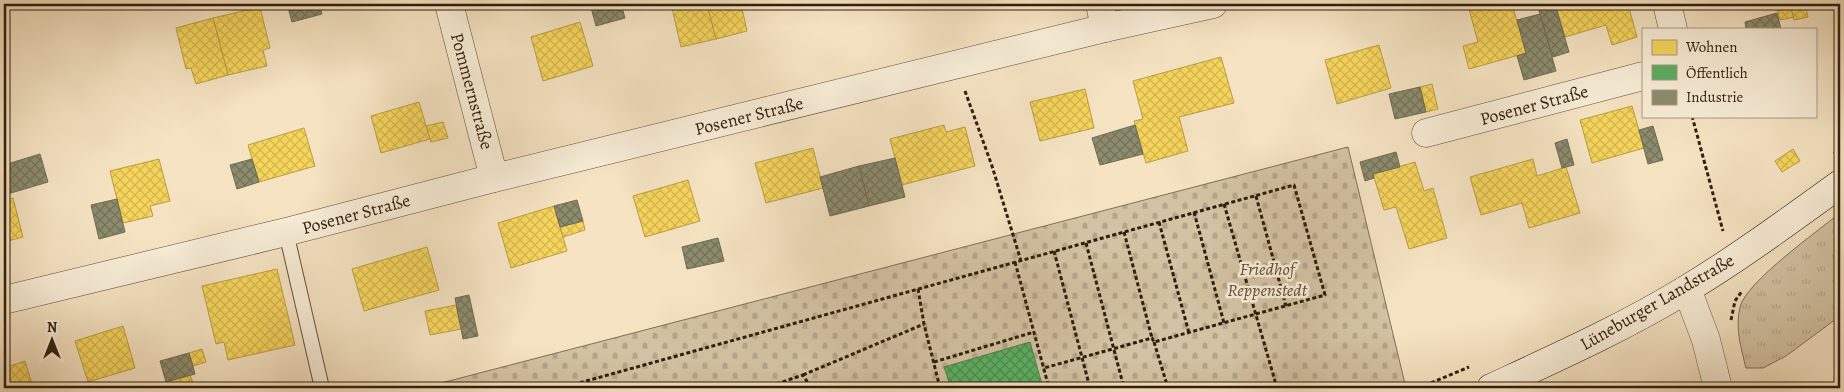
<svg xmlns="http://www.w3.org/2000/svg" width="1844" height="392" viewBox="0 0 1844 392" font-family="Alegreya,serif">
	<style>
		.grass { fill: url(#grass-tufts); stroke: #817058 }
		.cemetery { fill: url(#cemetery-stones); stroke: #817058 }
		.homes { fill: url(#homes-cross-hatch); stroke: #ba9e44 }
		.public { fill: url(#public-cross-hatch); stroke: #4d8348 }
		.industry { fill: url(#industry-cross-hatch); stroke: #706b51 }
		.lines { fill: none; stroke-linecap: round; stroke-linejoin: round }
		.lane-casing { stroke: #604f3a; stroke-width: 16 }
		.street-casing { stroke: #604f3a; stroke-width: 29 }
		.secondary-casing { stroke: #2f1e0d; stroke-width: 29 }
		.path { stroke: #2f1e0d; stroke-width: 3; stroke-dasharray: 4 2.5; stroke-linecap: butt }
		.lane { stroke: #f8edd7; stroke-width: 14 }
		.street { stroke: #f8edd7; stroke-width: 28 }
		.secondary { stroke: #f8edd7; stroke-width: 28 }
		.labels { text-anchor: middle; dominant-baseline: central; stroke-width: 5; stroke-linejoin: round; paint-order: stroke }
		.street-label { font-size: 18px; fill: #2f1e0d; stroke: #f8edd7 }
		.park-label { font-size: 18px; font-style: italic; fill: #604f3a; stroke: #f8edd7 }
	</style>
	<defs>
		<pattern id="grass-tufts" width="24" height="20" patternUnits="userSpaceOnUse" patternTransform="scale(1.25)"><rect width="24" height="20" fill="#d3c2a3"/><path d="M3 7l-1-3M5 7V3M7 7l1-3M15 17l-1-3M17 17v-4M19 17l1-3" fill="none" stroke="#b5a68b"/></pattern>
		<pattern id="cemetery-stones" width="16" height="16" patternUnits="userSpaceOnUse" patternTransform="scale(1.25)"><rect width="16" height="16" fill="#d3c2a3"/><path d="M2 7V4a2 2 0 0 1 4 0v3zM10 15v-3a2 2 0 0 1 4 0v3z" fill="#b5a68b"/></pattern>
		<pattern id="homes-cross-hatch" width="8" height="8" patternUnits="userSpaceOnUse" patternTransform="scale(1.25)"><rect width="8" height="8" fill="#f6d55c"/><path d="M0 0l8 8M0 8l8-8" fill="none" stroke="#d3b64f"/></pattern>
		<pattern id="public-cross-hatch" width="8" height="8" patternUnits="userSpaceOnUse" patternTransform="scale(1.25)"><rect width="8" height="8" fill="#5aae61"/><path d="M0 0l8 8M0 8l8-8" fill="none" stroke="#4b8d4e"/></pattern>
		<pattern id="industry-cross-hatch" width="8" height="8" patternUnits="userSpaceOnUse" patternTransform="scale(1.25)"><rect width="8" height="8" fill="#8c8c6e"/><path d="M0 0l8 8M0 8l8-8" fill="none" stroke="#737259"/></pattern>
	</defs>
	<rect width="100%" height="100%" fill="#f5e3c2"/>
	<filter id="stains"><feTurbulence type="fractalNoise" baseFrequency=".004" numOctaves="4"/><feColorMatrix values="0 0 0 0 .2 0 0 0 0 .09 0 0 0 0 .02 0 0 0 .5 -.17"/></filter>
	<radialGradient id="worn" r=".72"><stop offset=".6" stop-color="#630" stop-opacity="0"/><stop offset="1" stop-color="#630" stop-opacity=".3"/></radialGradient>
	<!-- grass -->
	<path class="grass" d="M1840,213V316L1786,356L1763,368H1746C1741,348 1735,328 1740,307C1746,282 1818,231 1840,213Z"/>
	<!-- cemetery -->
	<polygon class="cemetery" points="1348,147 1406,388 422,388"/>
	<!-- homes -->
	<g class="homes">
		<polygon points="671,4 707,4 716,39 681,47"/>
		<polygon points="707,4 741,4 747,31 716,39"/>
		<polygon points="1487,4 1512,4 1526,53 1469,69 1463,46 1478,42 1469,9"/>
		<polygon points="1555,4 1628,4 1637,37 1612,45 1606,25 1565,37"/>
		<polygon points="1776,4 1790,4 1794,17 1780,20"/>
		<polygon points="1790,4 1805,4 1808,17 1794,20"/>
		<polygon points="260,7 270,48 263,50 267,66 228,75 213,18"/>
		<polygon points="213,18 228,75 196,84 191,68 186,69 176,28"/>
		<polygon points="580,22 593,66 543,81 531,37"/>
		<polygon points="1379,45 1391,88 1337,104 1325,60"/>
		<polygon points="1221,57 1234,103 1179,117 1188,151 1146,163 1134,121 1143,119 1133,81"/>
		<polygon points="1432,84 1438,109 1426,112 1420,87"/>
		<polygon points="1085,89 1094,128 1040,141 1030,102"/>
		<polygon points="419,102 430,139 381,153 371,116"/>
		<polygon points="1632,106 1644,148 1592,163 1580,120"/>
		<polygon points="443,122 448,138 431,142 426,126"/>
		<polygon points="944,125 946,132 965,127 975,166 902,185 890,139"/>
		<polygon points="304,128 315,166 259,182 248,145"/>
		<polygon points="813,148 823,188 766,203 755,163"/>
		<polygon points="1793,149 1800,161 1782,172 1775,161"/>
		<polygon points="159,159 170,201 150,206 153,216 123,223 110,171"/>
		<polygon points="1533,159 1537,176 1566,167 1580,213 1529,228 1522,203 1481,215 1470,177"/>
		<polygon points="1415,162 1424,191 1433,188 1447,238 1409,249 1396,207 1384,210 1373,174"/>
		<polygon points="688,180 700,221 645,237 633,196"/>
		<polygon points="13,198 23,237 4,242 4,200"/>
		<polygon points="554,206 567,251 511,268 498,223"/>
		<polygon points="583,221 585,230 563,237 560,227"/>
		<polygon points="427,247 439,290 364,311 352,269"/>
		<polygon points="277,269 295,345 228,360 224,342 216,344 202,286"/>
		<polygon points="456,305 461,329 430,335 425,311"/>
		<polygon points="123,326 135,368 88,382 75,341"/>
		<polygon points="202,349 206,362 193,366 189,353"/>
		<polygon points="25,361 33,388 4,388 4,368"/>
		<polygon points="190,375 195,388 169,388 166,382"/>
	</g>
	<!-- public -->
	<polygon class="public" points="1030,342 1043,388 951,388 944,367"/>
	<!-- industry -->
	<g class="industry">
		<polygon points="287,4 319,4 322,14 292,22"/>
		<polygon points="590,4 621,4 625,18 596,26"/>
		<polygon points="1537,4 1555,4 1569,52 1553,57"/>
		<polygon points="1777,13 1781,29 1746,29 1745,22"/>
		<polygon points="1540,14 1556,71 1524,80 1517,56 1526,53 1517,20"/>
		<polygon points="1420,87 1426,112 1395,119 1389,94"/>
		<polygon points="1135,125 1143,154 1100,165 1092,138"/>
		<polygon points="1653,126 1663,160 1648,164 1639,130"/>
		<polygon points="1567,139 1574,165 1562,168 1555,143"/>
		<polygon points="1396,152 1400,167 1373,174 1374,178 1365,181 1360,162"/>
		<polygon points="40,154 48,182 4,195 4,165"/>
		<polygon points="895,158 905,197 869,206 859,166"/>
		<polygon points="252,159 259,182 237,189 230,165"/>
		<polygon points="859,166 869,206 830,216 820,177"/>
		<polygon points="117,199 125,232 99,239 91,205"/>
		<polygon points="577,200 583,221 560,227 554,206"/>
		<polygon points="718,238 724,261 687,269 682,247"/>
		<polygon points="469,295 478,336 463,339 455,298"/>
		<polygon points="189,353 195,374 166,382 160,361"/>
	</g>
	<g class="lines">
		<defs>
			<polyline id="lane" points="286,232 322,388"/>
			<g id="street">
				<polyline points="449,4 494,178"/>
				<polyline points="1100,4 1105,28"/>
				<polyline points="1667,4 1673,29"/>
				<polyline points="1426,133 1643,76"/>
				<polyline points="1687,289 1706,340 1718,388"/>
				<polyline points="4,300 286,232 494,178 1105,28 1213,4"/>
			</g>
			<path id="secondary" d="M1491,388C1558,357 1625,327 1687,289C1740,257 1790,220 1840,184"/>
		</defs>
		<!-- lane casing -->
		<use href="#lane" class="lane-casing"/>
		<!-- street casing -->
		<use href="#street" class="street-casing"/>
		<!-- secondary casing -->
		<use href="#secondary" class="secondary-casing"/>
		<!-- path -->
		<g class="path">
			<polyline points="965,91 992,166 1021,261"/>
			<polyline points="1692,116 1723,231"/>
			<polyline points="1834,154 1840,150"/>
			<polyline points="1256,196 1286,306"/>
			<polyline points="1224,204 1277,388"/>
			<polyline points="1194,212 1224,323"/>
			<polyline points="1159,222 1189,333"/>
			<polyline points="1124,232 1152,338"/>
			<polyline points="1086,243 1124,388"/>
			<polyline points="1054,251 1090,388"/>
			<polyline points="1015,262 1049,388"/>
			<polyline points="918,289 924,324 940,388"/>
			<polyline points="1731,320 1735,301 1742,291"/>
			<polyline points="1154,342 1168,388"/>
			<polyline points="934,362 1034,332"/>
			<polyline points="803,375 924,324"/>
			<polyline points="561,388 1294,185 1325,295 1154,342 1152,338 1044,368"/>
			<polyline points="764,388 803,375 811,388"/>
			<polyline points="1419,388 1469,367"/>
		</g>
		<!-- lane -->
		<use href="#lane" class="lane"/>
		<!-- street -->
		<use href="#street" class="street"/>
		<!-- secondary -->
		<use href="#secondary" class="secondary"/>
	</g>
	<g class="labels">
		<!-- street labels -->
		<g class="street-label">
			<text transform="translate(472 91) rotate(75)">Pommernstraße</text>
			<text transform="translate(1534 105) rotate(-15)">Posener Straße</text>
			<text transform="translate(749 116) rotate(-14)">Posener Straße</text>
			<text transform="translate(356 214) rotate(-15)">Posener Straße</text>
			<text transform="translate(1657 302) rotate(-30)">Lüneburger Landstraße</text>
		</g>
		<!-- park labels -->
		<g class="park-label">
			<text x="1267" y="269">Friedhof<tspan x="1267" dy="21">Reppenstedt</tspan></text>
		</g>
	</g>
	<!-- margin -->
	<rect width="1844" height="392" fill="none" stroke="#f5e3c2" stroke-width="20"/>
	<rect x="5" y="5" width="1834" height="382" fill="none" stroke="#2f1e0d" stroke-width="2.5"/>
	<rect x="10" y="10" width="1824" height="372" fill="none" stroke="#2f1e0d"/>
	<!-- legend -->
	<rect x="1642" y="28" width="175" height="90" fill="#f8edd7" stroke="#a89a86"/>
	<rect x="1652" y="40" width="25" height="15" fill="#f6d55c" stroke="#a89a86"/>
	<text x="1686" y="52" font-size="15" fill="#2f1e0d">Wohnen</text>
	<rect x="1652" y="65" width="25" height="15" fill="#5aae61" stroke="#a89a86"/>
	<text x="1686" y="78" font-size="15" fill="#2f1e0d">Öffentlich</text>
	<rect x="1652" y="90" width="25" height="15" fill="#8c8c6e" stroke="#a89a86"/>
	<text x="1686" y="102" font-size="15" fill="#2f1e0d">Industrie</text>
	<!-- north arrow -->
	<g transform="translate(52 340)" stroke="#f8edd7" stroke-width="4" paint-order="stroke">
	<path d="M0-4L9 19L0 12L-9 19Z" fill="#2f1e0d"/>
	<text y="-8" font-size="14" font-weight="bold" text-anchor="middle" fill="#2f1e0d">N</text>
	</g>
	<rect width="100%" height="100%" filter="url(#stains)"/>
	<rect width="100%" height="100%" fill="url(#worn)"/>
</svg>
